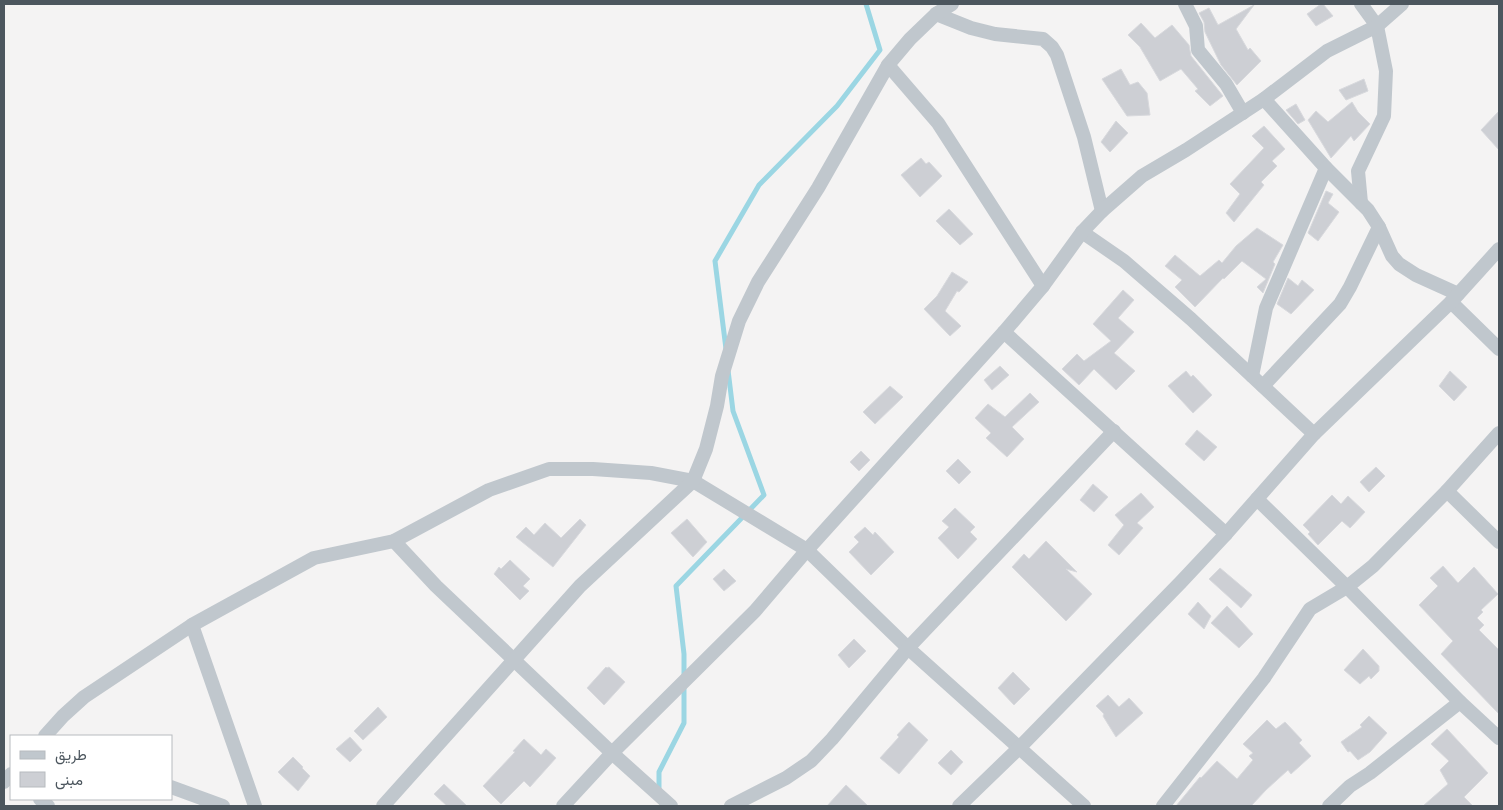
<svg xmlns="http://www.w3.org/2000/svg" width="1503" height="810" viewBox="0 0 1503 810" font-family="'Open Sans',Vazirmatn,sans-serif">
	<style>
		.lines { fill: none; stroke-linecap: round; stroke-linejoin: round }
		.stream { stroke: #9bd6e3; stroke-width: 5 }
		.building { fill: #cdcfd4; stroke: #d8d9dd }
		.street { stroke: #c0c7cd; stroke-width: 14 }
	</style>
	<rect width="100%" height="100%" fill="#f4f3f3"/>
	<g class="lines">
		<!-- stream -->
		<g class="stream">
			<polyline points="726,349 715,261 759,185 837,106 880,50 866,4"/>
			<polyline points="684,677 684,654 676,586 764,495 733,411 728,370"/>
			<polyline points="659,791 659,772 684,723 684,685"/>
		</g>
	</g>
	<!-- building -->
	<g class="building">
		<polygon points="1321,4 1323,4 1333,16 1316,26 1307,14"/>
		<polygon points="1254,5 1236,29 1248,50 1250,48 1261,61 1237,85 1221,65 1205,32 1204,22 1199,13 1209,8 1218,25"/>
		<polygon points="1141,23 1155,38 1172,25 1189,45 1191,56 1223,96 1210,106 1195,91 1198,89 1181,69 1160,81 1140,47 1128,35"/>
		<polygon points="1121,69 1130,85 1138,82 1147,93 1150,115 1127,116 1102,79"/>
		<polygon points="1364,79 1368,91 1346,100 1339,90"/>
		<polygon points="1352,102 1358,112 1370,124 1354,141 1351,136 1331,158 1308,120 1316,111 1328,122"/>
		<polygon points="1296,104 1305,120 1298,124 1286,110"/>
		<polygon points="1499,111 1499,150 1481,130"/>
		<polygon points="1116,121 1128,133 1110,152 1101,142"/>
		<polygon points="1264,126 1285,149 1272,161 1277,166 1261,182 1264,185 1234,222 1226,213 1240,194 1230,184 1264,148 1252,136"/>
		<polygon points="921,158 926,164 929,162 942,176 920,197 901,175"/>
		<polygon points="1326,191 1333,194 1328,203 1339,212 1318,241 1308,233"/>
		<polygon points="949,209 973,234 960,245 936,221"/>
		<polygon points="1257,228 1283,245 1273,262 1275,264 1263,293 1257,287 1266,279 1242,261 1224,279 1223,278 1195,307 1175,287 1182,280 1165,266 1175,255 1200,276 1219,260 1222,263 1236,246"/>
		<polygon points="952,272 968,282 959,292 957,291 945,311 961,326 950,336 924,309 937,296"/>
		<polygon points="1288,278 1298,286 1302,280 1314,290 1291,314 1277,304"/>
		<polygon points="1123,290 1134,300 1118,318 1134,332 1114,353 1135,371 1116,390 1094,369 1079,385 1062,369 1077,354 1084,361 1111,341 1093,324"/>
		<polygon points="1000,366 1009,375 992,390 984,380"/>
		<polygon points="1186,371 1191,377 1193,375 1212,395 1193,413 1168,386"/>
		<polygon points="1450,371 1467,387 1454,401 1439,386"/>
		<polygon points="890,386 903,397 875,424 863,412"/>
		<polygon points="1030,393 1039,402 1012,427 1024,439 1007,457 986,438 991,433 975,418 988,404 1005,417"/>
		<polygon points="1197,430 1217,447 1204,461 1185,444"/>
		<polygon points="861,451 870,460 859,471 850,462"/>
		<polygon points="958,459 971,472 959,484 946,471"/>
		<polygon points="1376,467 1385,476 1369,492 1360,482"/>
		<polygon points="1093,484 1108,497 1094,512 1080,500"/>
		<polygon points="1141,493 1154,507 1137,523 1143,528 1119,555 1108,545 1124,525 1115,515"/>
		<polygon points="1332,495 1341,504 1348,496 1365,512 1350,528 1342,521 1318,545 1308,534 1310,532 1303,525"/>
		<polygon points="955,508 975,527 970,532 977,539 958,559 938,538 949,527 942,521"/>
		<polygon points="580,519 586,525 553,567 516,537 526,527 534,535 545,523 561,538"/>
		<polygon points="687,519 707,542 693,557 671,533"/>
		<polygon points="865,527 873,535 875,532 894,552 871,575 849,552 859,542 854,537"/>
		<polygon points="1046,541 1077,572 1066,569 1092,594 1066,621 1012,567 1024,554 1029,559"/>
		<polygon points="510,560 530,579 523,586 529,591 520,600 494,574 499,567 501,569"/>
		<polygon points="1443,566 1458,583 1474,567 1498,594 1481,610 1483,612 1477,618 1484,625 1479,630 1499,650 1499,714 1441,654 1453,641 1419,605 1438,586 1430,578"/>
		<polygon points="1220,568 1252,595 1241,608 1209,579"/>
		<polygon points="724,569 736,581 724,591 713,579"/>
		<polygon points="1198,602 1211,616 1204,629 1188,614"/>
		<polygon points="1227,606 1253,634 1239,648 1211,623"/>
		<polygon points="854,639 866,651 849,668 838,655"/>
		<polygon points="1363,649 1379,666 1379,671 1371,679 1369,676 1360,684 1344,670"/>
		<polygon points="606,667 607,668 609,667 625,682 604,705 587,688"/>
		<polygon points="1013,672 1030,689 1014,705 998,688"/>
		<polygon points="1108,695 1119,707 1129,698 1143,713 1116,737 1103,716 1104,714 1096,706"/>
		<polygon points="378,707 387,717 363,740 354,731"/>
		<polygon points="1369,716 1387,733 1370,752 1358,760 1350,751 1348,752 1341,742 1362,727 1360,725"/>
		<polygon points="1267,720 1276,729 1285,722 1302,740 1299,743 1311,756 1291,774 1288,770 1266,790 1251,806 1176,806 1200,777 1201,778 1217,761 1237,779 1253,760 1249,756 1253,753 1243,744"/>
		<polygon points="909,722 928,740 899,774 880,758 899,737 897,735"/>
		<polygon points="1447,729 1488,773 1464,797 1473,806 1423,806 1448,784 1440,770 1449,761 1431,744"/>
		<polygon points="350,737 362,750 350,762 336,749"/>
		<polygon points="524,739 541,755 546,749 556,758 530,787 524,781 501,804 483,786 515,752 513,751"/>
		<polygon points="951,750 963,762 951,775 938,763"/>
		<polygon points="293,757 303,767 302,768 310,776 298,791 278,772"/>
		<polygon points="444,784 467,806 447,806 434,794"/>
		<polygon points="846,785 868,806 827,806"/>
	</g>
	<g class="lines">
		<!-- street -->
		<g class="street">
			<polyline points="1185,4 1196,26 1198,50 1226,84 1243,113"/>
			<polyline points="1361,4 1377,26 1386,71 1384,116 1358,171 1361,203"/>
			<polyline points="936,14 971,28 995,34 1043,39 1052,47 1057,55 1084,137 1102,211"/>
			<polyline points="888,65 938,123 1043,286"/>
			<polyline points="1264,99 1326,168 1368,210 1379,227 1392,256 1399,264 1416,275 1458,294"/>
			<polyline points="1082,232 1124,261 1191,319 1314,434"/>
			<polyline points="1451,302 1499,349"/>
			<polyline points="1004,332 1226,534"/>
			<polyline points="1252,376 1266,308 1326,168"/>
			<polyline points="1263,386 1340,304 1350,287 1379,227"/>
			<polyline points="1447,491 1499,542"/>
			<polyline points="1257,499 1347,587 1460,702 1499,738"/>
			<polyline points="394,541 436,586 612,753 671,806"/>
			<polyline points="192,625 255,806"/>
			<polyline points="45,736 63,716 84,697 192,625 314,558 394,541 489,490 549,469 593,469 651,473 693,481 807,550 908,648 1084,806"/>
			<polyline points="4,782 11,774"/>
			<polyline points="171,787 223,806"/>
			<polyline points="40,799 48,806"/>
			<polyline points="383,806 580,586 693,481 706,449 717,406 722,376 739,321 758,282 818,188 888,65 910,39 936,14 952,4"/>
			<polyline points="563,806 612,753 755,611 807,550 1004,332 1043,286 1082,232 1102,211 1142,176 1186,150 1264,99 1327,51 1377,26 1402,4"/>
			<polyline points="731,806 786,778 811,761 832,739 908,648 1114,431"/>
			<polyline points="959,806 1019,748 1181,582 1226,534 1314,434 1451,302 1499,249"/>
			<polyline points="1163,806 1264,678 1310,609 1347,587 1373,566 1447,491 1499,433"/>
			<polyline points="1329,806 1350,786 1370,773 1460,702"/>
		</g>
	</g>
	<!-- border -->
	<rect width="1503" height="810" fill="none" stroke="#4c565e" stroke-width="10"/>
	<!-- legend -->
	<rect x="10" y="735" width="162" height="65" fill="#ffffff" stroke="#b7bbbf"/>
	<rect x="20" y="751" width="25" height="8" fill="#c0c7cd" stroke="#b7bbbf"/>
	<text x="55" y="760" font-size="15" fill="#4c565e">طريق</text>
	<rect x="20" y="772" width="25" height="15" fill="#cdcfd4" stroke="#b7bbbf"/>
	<text x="55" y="785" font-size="15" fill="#4c565e">مبنى</text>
</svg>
